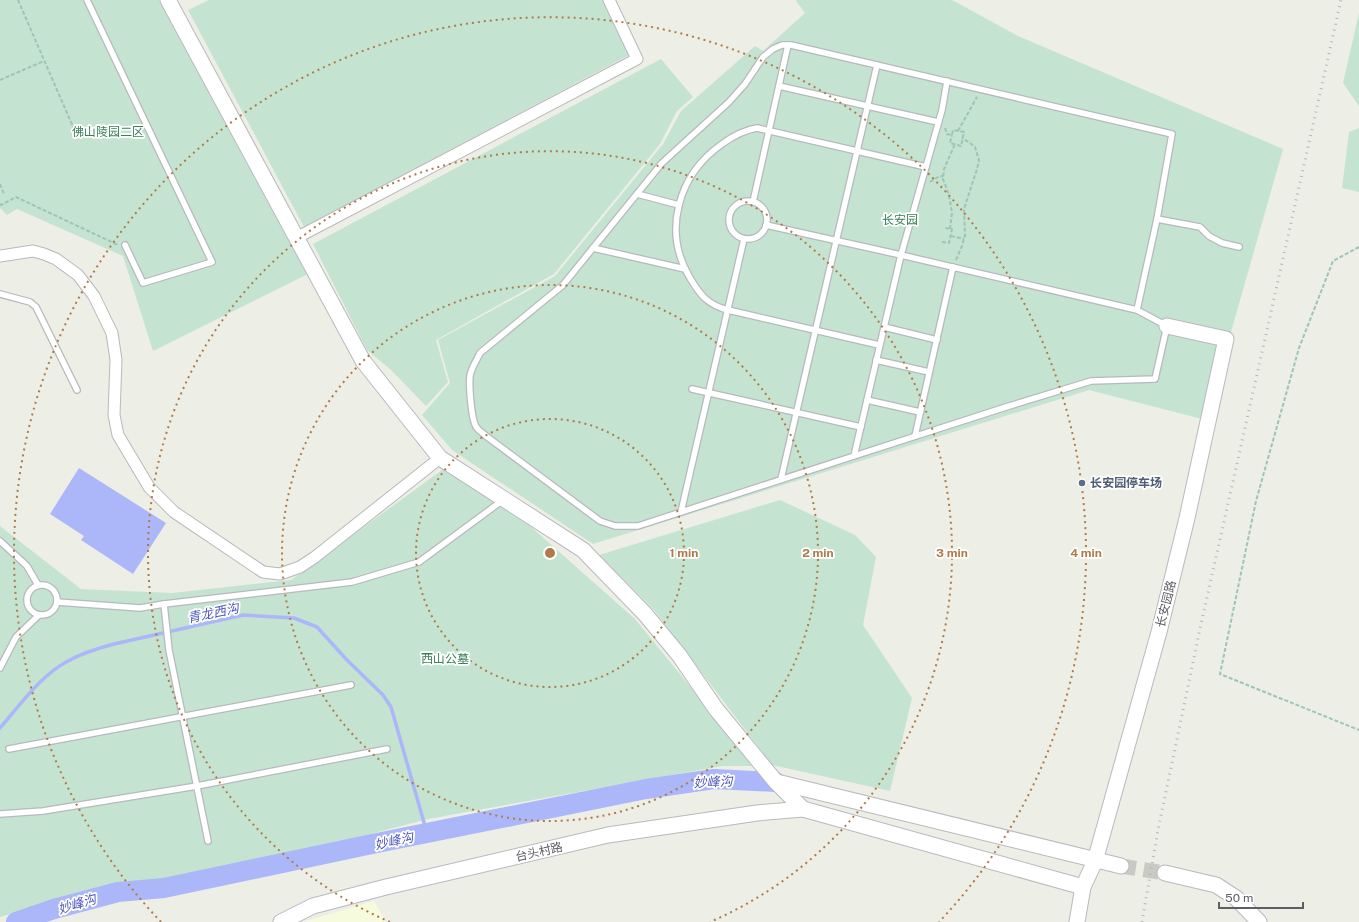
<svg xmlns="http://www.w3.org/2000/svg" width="1359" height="922" viewBox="0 0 1359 922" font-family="'Public Sans','Noto Sans SC',sans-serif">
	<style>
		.commercial { fill: #f6fbdd }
		.green { fill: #c4e4d1 }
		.water { fill: #abb7f9 }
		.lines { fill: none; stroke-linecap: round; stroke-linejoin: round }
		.stream { stroke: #abb7f9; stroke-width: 3.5 }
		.river { stroke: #abb7f9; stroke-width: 20 }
		.secondary-tunnel { stroke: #c9cac5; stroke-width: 15; stroke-dasharray: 15 8; stroke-linecap: butt }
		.lane-casing { stroke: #b8b8be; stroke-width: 8 }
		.street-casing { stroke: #b8b8be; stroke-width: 13 }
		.secondary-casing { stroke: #b9b9c0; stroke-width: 17 }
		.path { stroke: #9ec4b8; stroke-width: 2; stroke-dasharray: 4 2; stroke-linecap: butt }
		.lane { stroke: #fff; stroke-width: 5.5 }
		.street { stroke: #fff; stroke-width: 11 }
		.secondary { stroke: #fff; stroke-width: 15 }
		.rail { stroke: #b7b7b8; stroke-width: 3; stroke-dasharray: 1 5; stroke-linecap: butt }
		.ring { fill: none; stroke: #b07a4b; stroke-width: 2; stroke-dasharray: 2 4 }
		.service-dot { fill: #5c6f8a; stroke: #fff; stroke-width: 1.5 }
		.labels { text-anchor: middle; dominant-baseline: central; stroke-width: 3.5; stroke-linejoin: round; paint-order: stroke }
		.park-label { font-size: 12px; fill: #3a7f59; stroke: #fff }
		.service-label { font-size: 12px; font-weight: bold; fill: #4e5e75; stroke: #fff; text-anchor: start }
		.street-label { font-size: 12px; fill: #5d5d65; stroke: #fff }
		.water-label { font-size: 13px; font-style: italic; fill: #4e57bb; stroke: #fff }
		.centre { fill: #b07a4b; stroke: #fff; stroke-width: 2 }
		.ring-label { font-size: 12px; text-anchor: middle; font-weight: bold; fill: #b07a4b; stroke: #fff; stroke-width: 3.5; stroke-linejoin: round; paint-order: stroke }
	</style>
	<rect width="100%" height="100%" fill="#edeee5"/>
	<!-- commercial -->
	<polygon class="commercial" points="374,901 386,922 303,922"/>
	<!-- green -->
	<g class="green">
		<polygon points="0,0 159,0 308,274 153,351 123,256 17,209 7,215 0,208"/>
		<polygon points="209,0 606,0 631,54 304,227 188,10"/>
		<polygon points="797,0 952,0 1018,36 1283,149 1206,420 1089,390 593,544 452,450 422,415 450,383 438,340 555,276 663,144 681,111 755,46 763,51 805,13 796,1"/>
		<polygon points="1359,13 1359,106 1343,83"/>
		<polygon points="661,59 693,97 677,111 660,144 554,274 436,340 448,382 426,406 390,369 367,350 313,244"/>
		<polygon points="1359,128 1359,192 1342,188 1349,132"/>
		<polygon points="442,470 512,510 635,619 755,766 722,766 428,819 197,879 125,882 0,917 0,526 81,589 172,593 291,580"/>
		<polygon points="780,500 855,535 876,557 863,625 912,698 890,791 772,765 654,610 599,555"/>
	</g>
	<!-- water -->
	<polygon class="water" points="79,468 166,523 133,574 81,540 84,536 50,514"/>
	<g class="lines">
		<!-- stream -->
		<path class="stream" d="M0,728C21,704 40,676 68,661C82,653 99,648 114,644L243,615L294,618L317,627L346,659L383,695L391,707L427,833"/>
		<!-- river -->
		<polyline class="river" points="16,922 54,909 118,892 164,888 372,844 646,789 714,779 776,782"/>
		<!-- secondary-tunnel -->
		<polyline class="secondary-tunnel" points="1121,866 1165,873"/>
		<defs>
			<g id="lane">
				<polyline points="87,0 212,262 143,283 125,245"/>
				<polyline points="779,86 938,122"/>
				<polyline points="637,194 679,205"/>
				<circle cx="748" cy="220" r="19"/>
				<polyline points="753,202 788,45"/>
				<polyline points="1157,219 1200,227 1209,236 1222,243 1239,247"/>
				<polyline points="766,225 901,255 1137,310 1167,326 1155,379 1091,381 1006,407 854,456 901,255 942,110 947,81"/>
				<polyline points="593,248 685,269"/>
				<polyline points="0,294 30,302 36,307 77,390"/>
				<polyline points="884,327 937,340"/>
				<path d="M879,345L728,310C708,305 700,295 690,278C662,231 678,175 722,144C733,136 744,130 757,128L926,167"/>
				<polyline points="876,360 929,372"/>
				<polyline points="692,389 861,427"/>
				<polyline points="867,400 920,412"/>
				<polyline points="915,436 953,267"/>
				<path d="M854,456L638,526H615L600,521L486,436C483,433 479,431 477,428C471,421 469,385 470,376C471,368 477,360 480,353L563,285L662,163L729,102L745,84L763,57L773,49L782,45H791L1172,134L1157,219L1137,310"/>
				<polyline points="781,479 877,65"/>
				<polyline points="681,512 744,239"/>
				<polyline points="0,541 27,566 38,585"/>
				<circle cx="42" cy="600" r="15"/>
				<polyline points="57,602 140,608 164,604 352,582 419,562 503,500"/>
				<polyline points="164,604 169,650 208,841"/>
				<polyline points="0,668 16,637 39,615"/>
				<polyline points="9,749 351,685"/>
				<polyline points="0,814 43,811 197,786 387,749"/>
			</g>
			<g id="street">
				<polyline points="296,238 637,59 609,0"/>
				<polyline points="0,256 33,251 44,254 56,259 78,275 94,296 112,333 116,360 114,415 118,435 149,487 174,512 263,572 280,574 300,567 315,557 440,458"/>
			</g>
			<g id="secondary">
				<polyline points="168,0 363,361 440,458 583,550 645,614 679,655 716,709 776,782 803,809 1083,887"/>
				<polyline points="777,782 1121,866"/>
				<polyline points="1165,873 1216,885 1236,898 1259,922"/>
				<polyline points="281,922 313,906 386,887 608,835 757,813 803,809"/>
				<polyline points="1077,922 1083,887 1095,861 1159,632 1187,518 1226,339 1167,326"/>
			</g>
		</defs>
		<!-- lane casing -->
		<use href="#lane" class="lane-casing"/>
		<!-- street casing -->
		<use href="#street" class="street-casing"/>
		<!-- secondary casing -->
		<use href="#secondary" class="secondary-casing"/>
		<!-- path -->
		<g class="path">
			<polyline points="18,0 77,136"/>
			<polyline points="0,80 44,61"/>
			<polyline points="945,128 947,134 952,135 953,130 964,132 961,146 950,143 952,135"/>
			<polyline points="958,131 977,97"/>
			<polyline points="930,182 938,177 943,176"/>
			<polyline points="0,184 4,194"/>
			<polyline points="0,204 1,205 16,197 118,245"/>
			<polyline points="950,229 952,213 949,195 943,179 944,169 955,144"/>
			<polyline points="951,236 964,239"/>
			<polyline points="942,242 949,243 952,229 945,228"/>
			<polyline points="1359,247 1333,261 1299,348 1256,501 1220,674 1359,730"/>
			<polyline points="956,260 962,246 965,235 964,209 977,169 979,160 975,147 970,143 962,138"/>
		</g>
		<!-- lane -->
		<use href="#lane" class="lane"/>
		<!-- street -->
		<use href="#street" class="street"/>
		<!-- secondary -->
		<use href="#secondary" class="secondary"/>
		<!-- rail -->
		<polyline class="rail" points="1142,922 1158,830 1201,624 1341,0"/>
	</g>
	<!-- distance rings -->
	<g class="ring">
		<circle cx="550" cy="553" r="134"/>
		<circle cx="550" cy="553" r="268"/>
		<path d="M390 922A402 402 0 1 1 710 922"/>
		<path d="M161 922A536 536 0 1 1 939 922"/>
	</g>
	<!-- markers -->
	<circle class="service-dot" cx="1082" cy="483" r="4"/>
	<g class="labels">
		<!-- park labels -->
		<g class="park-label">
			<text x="108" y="132">佛山陵园二区</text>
			<text x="900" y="220">长安园</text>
			<text x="445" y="659">西山公墓</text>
		</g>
		<!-- service labels -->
		<g class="service-label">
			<text x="1090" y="483">长安园停车场</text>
		</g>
		<!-- street labels -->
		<g class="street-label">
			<text transform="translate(1166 604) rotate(-76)">长安园路</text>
			<text transform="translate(539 852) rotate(-13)">台头村路</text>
		</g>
		<!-- water labels -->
		<g class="water-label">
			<text transform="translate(213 613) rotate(-12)">青龙西沟</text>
			<text transform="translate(713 782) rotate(-3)">妙峰沟</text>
			<text transform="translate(394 841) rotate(-12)">妙峰沟</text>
			<text transform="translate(77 904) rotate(-17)">妙峰沟</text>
		</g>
	</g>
	<circle cx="550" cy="553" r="6" class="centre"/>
	<g class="ring-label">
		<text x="684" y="557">1 min</text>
		<text x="818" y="557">2 min</text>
		<text x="952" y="557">3 min</text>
		<text x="1086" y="557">4 min</text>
	</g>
	<!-- scale -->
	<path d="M1219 902v6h84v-6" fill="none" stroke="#5d5d65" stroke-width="2"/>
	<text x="1225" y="902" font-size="12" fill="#5d5d65" stroke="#ffffff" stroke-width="3" paint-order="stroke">50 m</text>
</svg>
